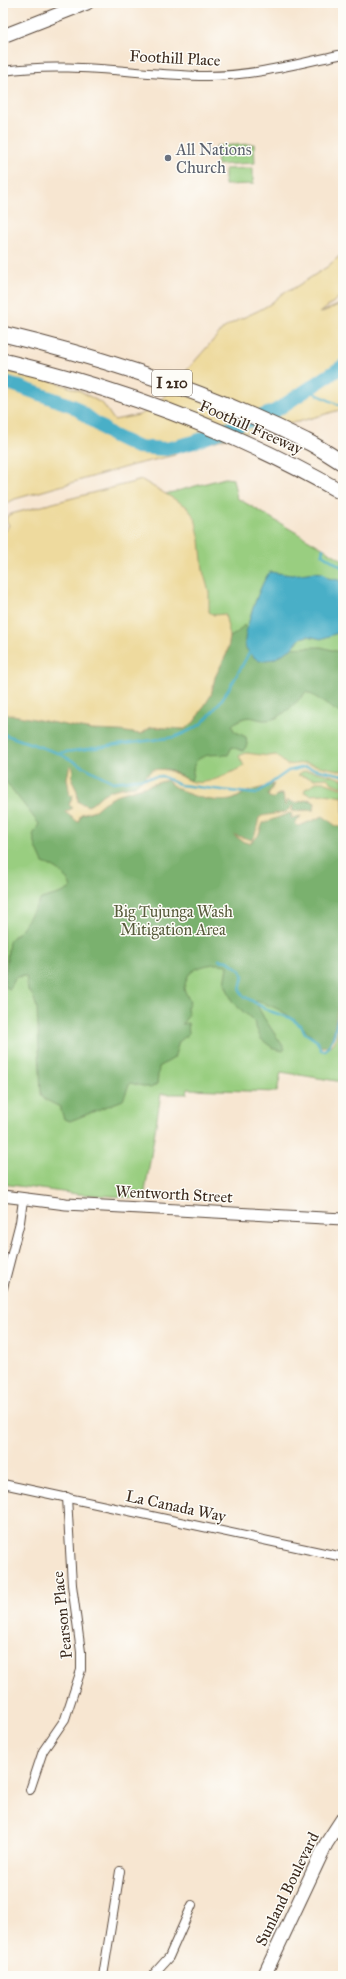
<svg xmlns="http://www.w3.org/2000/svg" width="346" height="1979" viewBox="0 0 346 1979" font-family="'IM FELL Great Primer',serif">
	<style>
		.green { fill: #99ce80; stroke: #6a7c4f }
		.forest { fill: #7ab16e; stroke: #5a6e46 }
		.sand { fill: #eeda9e; stroke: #94825e }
		.water { fill: #48afc7; stroke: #426c72 }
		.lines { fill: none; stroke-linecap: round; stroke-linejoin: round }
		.stream { stroke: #48afc7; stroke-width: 2.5 }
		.river { stroke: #48afc7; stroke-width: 14 }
		.street-casing { stroke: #574639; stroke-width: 10 }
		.secondary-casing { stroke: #574639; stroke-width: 13 }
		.primary-casing { stroke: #574639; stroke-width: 15 }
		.highway-casing { stroke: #574639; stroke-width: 17 }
		.street { stroke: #fff; stroke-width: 8 }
		.secondary { stroke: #fff; stroke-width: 11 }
		.primary { stroke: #fff; stroke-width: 13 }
		.highway { stroke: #fff; stroke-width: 15 }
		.worship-dot { fill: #6b7280; stroke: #fdfcf7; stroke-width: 1.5 }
		.labels { text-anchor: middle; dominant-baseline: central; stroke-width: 3; stroke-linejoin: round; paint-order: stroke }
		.shield { fill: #fdfcf7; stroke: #75695f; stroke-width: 1 }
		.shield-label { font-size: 15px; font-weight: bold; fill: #3b2a1e }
		.street-label { font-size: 16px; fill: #3b2a1e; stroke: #fdfcf7 }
		.worship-label { font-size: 16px; fill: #5b616d; stroke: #fdfcf7; text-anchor: start }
		.park-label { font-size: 16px; fill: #575b3b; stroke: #fdfcf7 }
	</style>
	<rect width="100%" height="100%" fill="#fdfcf7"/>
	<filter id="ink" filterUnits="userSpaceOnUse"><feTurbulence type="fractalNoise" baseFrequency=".025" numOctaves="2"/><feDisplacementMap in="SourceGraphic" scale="8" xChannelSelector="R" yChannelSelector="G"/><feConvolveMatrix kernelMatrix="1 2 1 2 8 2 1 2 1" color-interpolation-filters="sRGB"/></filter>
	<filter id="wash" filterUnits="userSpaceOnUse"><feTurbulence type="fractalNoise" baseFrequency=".012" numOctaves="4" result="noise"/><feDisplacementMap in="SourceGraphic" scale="16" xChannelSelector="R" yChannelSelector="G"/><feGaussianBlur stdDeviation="0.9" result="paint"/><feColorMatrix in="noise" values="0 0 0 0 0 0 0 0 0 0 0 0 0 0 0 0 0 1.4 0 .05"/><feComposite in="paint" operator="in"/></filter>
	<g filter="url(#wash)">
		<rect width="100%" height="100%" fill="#f7e6d1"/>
		<!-- green -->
		<g class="green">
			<polygon points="254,144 255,163 217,165 216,146"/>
			<polygon points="253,168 253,184 225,185 225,169"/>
			<polygon points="225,478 233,479 237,498 343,560 343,1082 281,1072 277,1092 188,1089 187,1094 161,1094 144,1198 77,1194 3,1184 3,545 33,530"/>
		</g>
		<!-- forest -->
		<path class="forest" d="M244,625L255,637L274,648L321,647L343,653V714C329,709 319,697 306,692C300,699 282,717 273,719C254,724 253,709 232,725L234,731L246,737L247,745L243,751L232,747L228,755C218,755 202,752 195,763C192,768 194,775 191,781L168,769L152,770L135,786C125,787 109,789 101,796C96,800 94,804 88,806L78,802L77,791L72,781L73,768L70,765L67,778L70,795H73V797L69,804L73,808L65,812L78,822L81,815L95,810L103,803L119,794L167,780C177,794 214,803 230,800C237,799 242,794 247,792C256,788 266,788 274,784L268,796L273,799L278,795H283L285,805L288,800C298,807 306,795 315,803L312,811L303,810L292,811L293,806L286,812L259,818L256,834L251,840L235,836L244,842L250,843L258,836L263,823L290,813L292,814L291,818L301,816L295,823L299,826L323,816L336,826L343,828V1004L339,1005L334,1035L329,1045L322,1047C301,1025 286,1008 255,1001L264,1018L285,1049L283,1051L274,1049L261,1039L253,1020L233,1003L225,984L228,966C218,961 194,966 188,976C186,980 185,985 184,989L190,1002L187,1007L188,1016L182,1024L188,1023L189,1033L179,1042L174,1058L159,1067L157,1084L151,1088L130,1083L123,1100L70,1121L64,1119L60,1107L44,1099L41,1094L37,1008L33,996L28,990L26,976L16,977L10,989L4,986L9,941L21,930L41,899L62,893L71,888C69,876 54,866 43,863L36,847L33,835L39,824L3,778V713L92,730L120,731L141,734L151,727L185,729L194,722L211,695L215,677L227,653L230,637L237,633Z"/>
		<!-- sand -->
		<g class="sand">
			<path d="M343,253V292L341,296L320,313L338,305L343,300V409L298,422L282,423L175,452V455L133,465L15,499L3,505V371L47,379L80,391L103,404L114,420L139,415L150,410L159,402L223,329C238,318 255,314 270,304C277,299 282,291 291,290L327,267Z"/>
			<polygon points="142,480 186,506 195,518 200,540 203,571 209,592 209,612 214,615 225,614 230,637 227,653 215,677 211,695 194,722 185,729 151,727 141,734 120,731 92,730 3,713 3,530 6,530 9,525 6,521 7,516 11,514"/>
			<path d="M246,753L269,756L276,755L287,765L305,763L343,771V779C333,777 305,765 298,775L314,779L327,778L332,783L343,787V789L323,782H316L311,786L305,789L304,792L310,795L325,794L343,797V828L336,826L323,816L299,826L295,824L301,816L291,818L292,814L290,813L263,823L258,836L250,843L244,842L234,835L252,840C257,832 257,826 259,818L262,816L286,812L293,805L292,811L314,810L315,803L309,799L295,803L288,800L285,806L283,794H278L273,799L268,796L274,784C266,788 256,788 247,792C241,794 236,799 230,800C212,803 178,794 167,780L119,794L103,803L95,810L81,814L78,822L65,812L73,808L69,805L73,797V795L70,796L67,778L70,765L73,768L72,781L77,791L78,802L88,806C94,804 96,800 101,796C109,789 125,787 135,786L152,770C171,767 175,775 190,781C206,787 230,773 244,766L239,756Z"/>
			<path d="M340,1004H343L336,1039L334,1043L325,1051L321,1050L316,1041L322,1047L329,1045C336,1031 334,1017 340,1004Z"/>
		</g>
		<!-- water -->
		<path class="water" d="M270,572L292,575L315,572L323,573L328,578L339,580L343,586V631L321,639L308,636L301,638L291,649L274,659L259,661C254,657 247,653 245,645C243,633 261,580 270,572Z"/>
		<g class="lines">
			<!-- stream -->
			<g class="stream">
				<polyline points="308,390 343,407"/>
				<polyline points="323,549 322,554 343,568"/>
				<polyline points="3,734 58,753 113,782 162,776 180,785 256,794 288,771 305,767 343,775"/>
				<path d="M58,753L175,737C184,733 195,729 202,723C222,704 236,677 249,653"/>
				<path d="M219,960L228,961L240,970L243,976L240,990L242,995L269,1011L291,1018L302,1027L305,1033L317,1041L321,1050H325C340,1035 332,1021 343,1008"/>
			</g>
			<!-- river -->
			<polyline class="river" points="3,381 73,406 112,435 137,447 166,449 194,442 275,411 343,366"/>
		</g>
	</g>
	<g filter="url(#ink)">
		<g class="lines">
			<defs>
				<g id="street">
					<path d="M3,71C71,61 137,75 206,76C253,76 297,64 343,54"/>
					<polyline points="3,1288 20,1222 23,1200"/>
					<polyline points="3,1484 343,1557"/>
					<polyline points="30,1790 43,1751 65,1719 81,1670 81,1652 72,1585 67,1497"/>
					<polyline points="103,1976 120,1871"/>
					<polyline points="152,1976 169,1957 192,1905"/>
				</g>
				<polyline id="secondary" points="3,1196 66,1204 343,1219"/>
				<g id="primary">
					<polyline points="3,36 87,3"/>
					<polyline points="264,1976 326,1844 343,1818"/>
				</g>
				<g id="highway">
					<path d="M3,334C108,359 210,393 306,441C319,447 331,456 343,463"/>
					<path d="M3,361C122,389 237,432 343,493"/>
				</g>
			</defs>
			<!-- street casing -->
			<use href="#street" class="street-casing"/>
			<!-- secondary casing -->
			<use href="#secondary" class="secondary-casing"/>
			<!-- primary casing -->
			<use href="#primary" class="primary-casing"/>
			<!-- highway casing -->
			<use href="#highway" class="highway-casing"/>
			<!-- street -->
			<use href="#street" class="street"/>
			<!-- secondary -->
			<use href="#secondary" class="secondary"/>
			<!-- primary -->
			<use href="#primary" class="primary"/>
			<!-- highway -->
			<use href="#highway" class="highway"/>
		</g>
	</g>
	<!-- markers -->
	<circle class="worship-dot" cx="168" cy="158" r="4"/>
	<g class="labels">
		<!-- shield labels -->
		<rect class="shield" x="152" y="370" width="40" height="26" rx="3"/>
		<g class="shield-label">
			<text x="172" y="383">I 210</text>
		</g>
		<!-- street labels -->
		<g class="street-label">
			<text transform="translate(175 58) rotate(3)">Foothill Place</text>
			<text transform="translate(251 427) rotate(24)">Foothill Freeway</text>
			<text transform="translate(174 1194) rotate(3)">Wentworth Street</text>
			<text transform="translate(176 1506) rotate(12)">La Canada Way</text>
			<text transform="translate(62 1615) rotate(-96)">Pearson Place</text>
			<text transform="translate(287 1889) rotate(-64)">Sunland Boulevard</text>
		</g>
		<!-- worship labels -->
		<g class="worship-label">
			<text x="176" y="149">All Nations<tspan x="176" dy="18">Church</tspan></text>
		</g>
		<!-- park labels -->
		<g class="park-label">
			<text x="173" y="911">Big Tujunga Wash<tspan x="173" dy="18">Mitigation Area</tspan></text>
		</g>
	</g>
	<!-- margin -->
	<rect width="346" height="1979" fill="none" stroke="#fdfcf7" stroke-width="16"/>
</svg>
